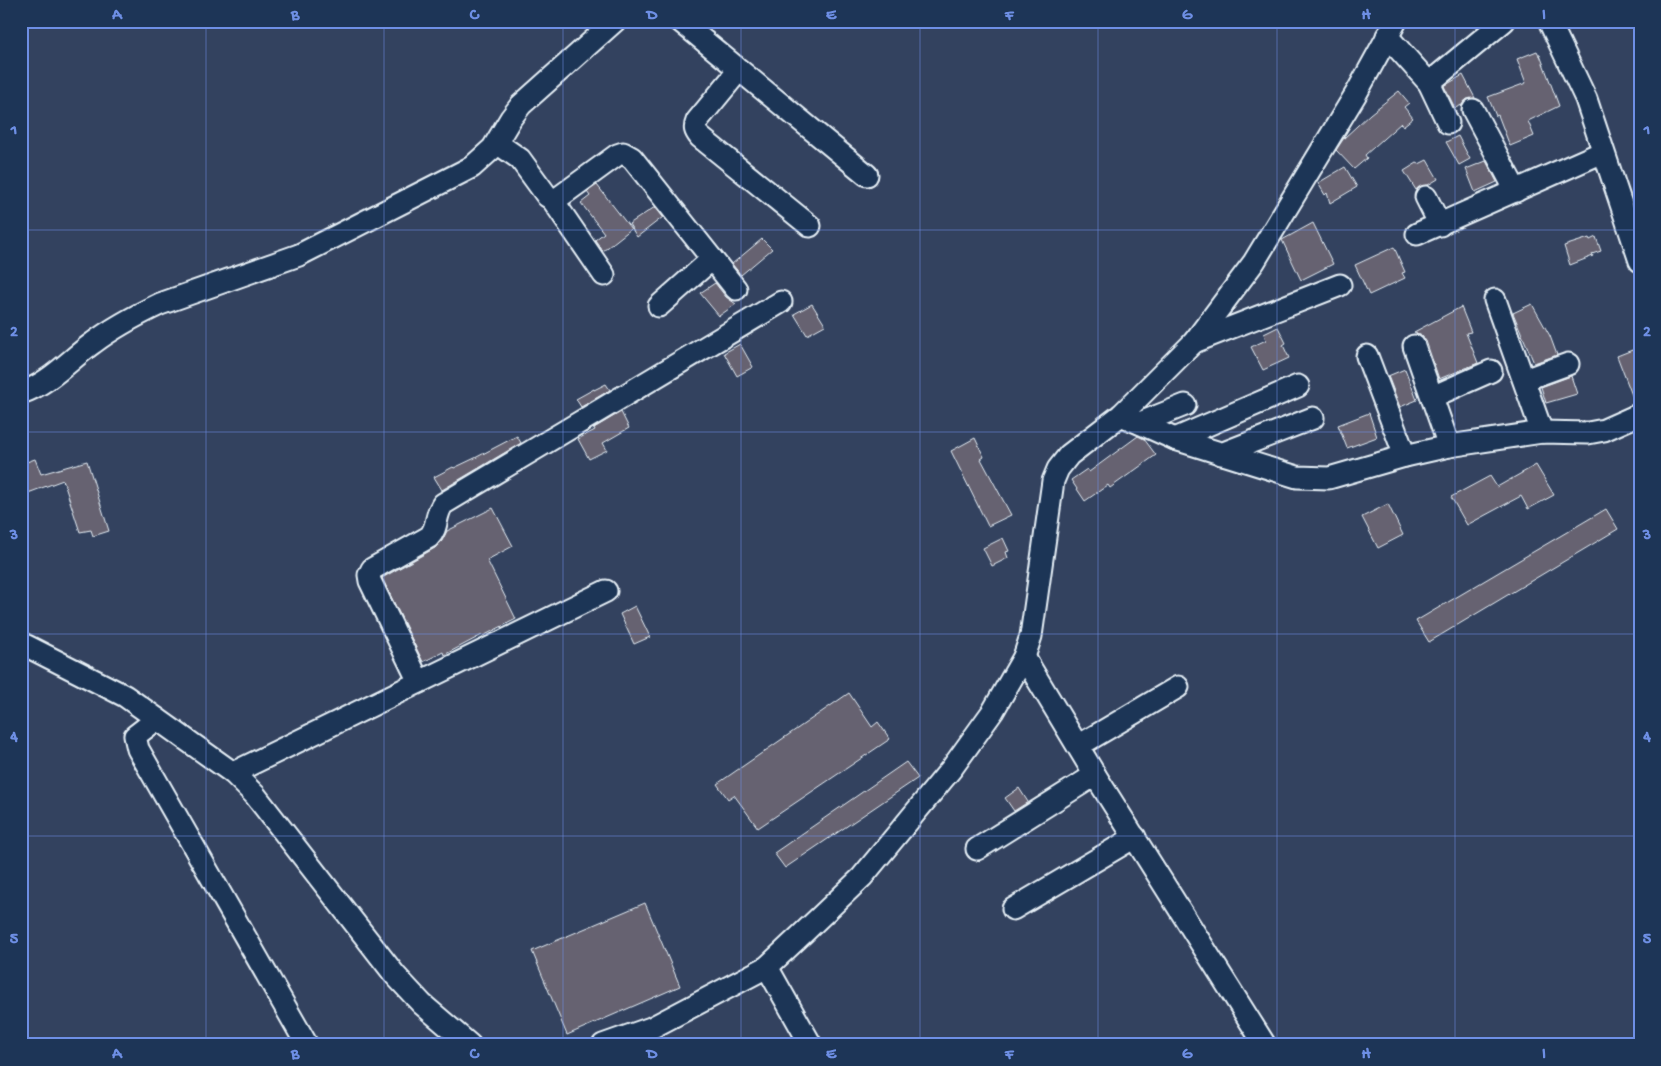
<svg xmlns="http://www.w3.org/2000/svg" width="1661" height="1066" viewBox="0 0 1661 1066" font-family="'Gochi Hand',sans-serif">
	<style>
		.building { fill: #666271; stroke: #e8f1f8 }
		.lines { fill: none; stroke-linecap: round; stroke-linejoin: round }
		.minor-casing { stroke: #e8f1f8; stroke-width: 25 }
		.minor { stroke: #1d3557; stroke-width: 21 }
		.grid { fill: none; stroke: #6e8fe5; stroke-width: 1; stroke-opacity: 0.55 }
		.neatline { fill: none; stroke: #6e8fe5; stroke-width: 2 }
		.grid-label { font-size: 16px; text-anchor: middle; font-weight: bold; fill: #6e8fe5 }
	</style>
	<rect width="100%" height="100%" fill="#33425f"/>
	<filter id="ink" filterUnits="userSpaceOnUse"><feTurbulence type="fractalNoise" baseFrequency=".02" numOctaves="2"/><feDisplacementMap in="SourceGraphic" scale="10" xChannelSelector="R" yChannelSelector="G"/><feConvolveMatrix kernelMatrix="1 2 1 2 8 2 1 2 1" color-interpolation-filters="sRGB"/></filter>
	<g filter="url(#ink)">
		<!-- building -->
		<g class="building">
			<polygon points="1537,51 1539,55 1540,55 1559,106 1528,121 1534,136 1510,146 1498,115 1496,116 1488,97 1526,83 1517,59"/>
			<polygon points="1463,75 1475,98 1467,99 1462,105 1455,108 1444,86"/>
			<polygon points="1399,91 1409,103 1404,107 1413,118 1403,126 1401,123 1365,155 1367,158 1354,169 1336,150 1344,138 1370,114"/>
			<polygon points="1458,136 1470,159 1459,165 1446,142"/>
			<polygon points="1427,160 1438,179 1428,185 1421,186 1416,190 1404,171 1417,163 1419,164"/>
			<polygon points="1486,161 1497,182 1475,192 1466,169"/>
			<polygon points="1345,167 1357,187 1330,203 1327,193 1325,195 1318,183"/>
			<polygon points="597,185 631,229 603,251 595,240 604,233 581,203 590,196 587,192"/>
			<polygon points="655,207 663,217 637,237 629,224"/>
			<polygon points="1313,223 1333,264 1301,280 1282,240"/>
			<polygon points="1596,237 1601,251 1592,254 1593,256 1570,265 1564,246 1589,238 1590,240"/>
			<polygon points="762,239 772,249 741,275 732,264"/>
			<polygon points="1394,247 1405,272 1402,273 1405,278 1369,295 1355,265"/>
			<polygon points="715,283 726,297 736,304 719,316 700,293"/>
			<polygon points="812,304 825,325 807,335 794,314"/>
			<polygon points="1532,304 1550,336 1557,355 1534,363 1513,313"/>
			<polygon points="1461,307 1471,332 1466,333 1478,363 1439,379 1426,341 1422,336 1414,332"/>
			<polygon points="1278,327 1286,343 1283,345 1289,358 1263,370 1251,347 1266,340 1264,334"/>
			<polygon points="740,344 753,367 737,376 724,353"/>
			<polygon points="1640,347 1640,402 1635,403 1617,356"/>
			<polygon points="1405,369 1417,400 1400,407 1388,376"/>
			<polygon points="1571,376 1577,394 1546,403 1541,387"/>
			<polygon points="606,384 610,390 581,407 576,399 594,389 594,390"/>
			<polygon points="621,412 629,428 603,443 607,450 589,459 578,439 595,430 594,428"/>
			<polygon points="1369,413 1377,437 1347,448 1338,425"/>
			<polygon points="517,436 521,443 442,490 434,477 453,467 454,468 475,458"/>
			<polygon points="1138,436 1144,439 1156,455 1110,488 1108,485 1085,501 1071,480 1087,469 1089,472"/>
			<polygon points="975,438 984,457 981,459 1011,515 988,526 951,451"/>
			<polygon points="35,459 41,474 87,461 109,531 93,536 91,530 80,532 63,480 28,493 21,474 21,464"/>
			<polygon points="1536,465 1554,495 1528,509 1521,496 1467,525 1451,497 1490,476 1497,487"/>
			<polygon points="1388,504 1403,535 1378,548 1362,517"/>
			<polygon points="493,508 513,546 487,560 516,619 483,636 482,635 444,655 443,652 423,662 382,578 435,548 442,541 447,531"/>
			<polygon points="1606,509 1618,529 1429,642 1416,621"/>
			<polygon points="1003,538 1009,551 1006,552 1008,558 992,566 983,548"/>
			<polygon points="635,606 650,637 634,644 620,614"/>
			<polygon points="849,693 872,727 878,722 890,739 758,828 734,795 728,799 717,784"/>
			<polygon points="906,762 918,778 785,868 774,853"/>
			<polygon points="1019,788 1028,802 1014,811 1005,798"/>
			<polygon points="645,903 680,986 567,1035 532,951"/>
		</g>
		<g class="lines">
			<defs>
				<g id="minor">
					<polyline points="680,21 867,175"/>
					<polyline points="1549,21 1586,99 1640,261"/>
					<polyline points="1387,36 1429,83 1448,123"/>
					<path d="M739,70L697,121C694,128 695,131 700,137L810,226"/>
					<polyline points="1429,83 1504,21"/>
					<polyline points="1473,110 1516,191"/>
					<polyline points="497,143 520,159 547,196 552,199 558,198 617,155 623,153 632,158 736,289"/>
					<polyline points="1426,197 1440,225"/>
					<polyline points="552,199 604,275"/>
					<polyline points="1417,234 1603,152"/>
					<polyline points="1495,300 1542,432"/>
					<polyline points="659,306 712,259"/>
					<polyline points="1194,342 1340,285"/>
					<polyline points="1414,346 1449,446"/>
					<polyline points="1367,356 1405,456"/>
					<polyline points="1524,380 1568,364"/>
					<path d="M21,393C50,383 69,360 93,343C113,328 137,315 160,304L299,255L472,167L493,148L511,118L521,105L615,21"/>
					<polyline points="1432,397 1491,371"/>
					<polyline points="1121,415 1175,439 1297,477 1329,478 1405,456 1449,446 1542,432 1588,433 1604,430 1640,414"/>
					<polyline points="1140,423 1185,405"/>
					<polyline points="1175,439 1298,386"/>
					<polyline points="1221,454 1313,418"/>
					<polyline points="21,643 125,696 233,773 255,795 395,975 422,1004 470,1045"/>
					<polyline points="1024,657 1095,775 1265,1045"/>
					<path d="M419,682L370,581L369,575L372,569L429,537C439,527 434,516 443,504L781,302"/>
					<polyline points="157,719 135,736 138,749 307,1045"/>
					<polyline points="1078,746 1178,687"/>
					<polyline points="233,773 606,591"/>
					<polyline points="977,849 1095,775"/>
					<polyline points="1013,909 1135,837"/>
					<polyline points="767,967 811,1045"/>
					<polyline points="603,1045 651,1028 767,967 798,938 862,877 952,768 993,711 1024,657 1031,636 1053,481 1058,469 1069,455 1121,415 1194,342 1254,262 1357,92 1396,21"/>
				</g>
			</defs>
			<!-- minor casing -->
			<use href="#minor" class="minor-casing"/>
			<!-- minor -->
			<use href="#minor" class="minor"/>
		</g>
	</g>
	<!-- grid -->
	<path class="grid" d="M206,21V1045M384,21V1045M563,21V1045M741,21V1045M920,21V1045M1098,21V1045M1277,21V1045M1455,21V1045M21,230H1640M21,432H1640M21,634H1640M21,836H1640"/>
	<!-- margin -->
	<rect width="1661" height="1066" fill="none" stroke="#1d3557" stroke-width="55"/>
	<rect x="28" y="28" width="1606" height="1010" class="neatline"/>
	<g class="grid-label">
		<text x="117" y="19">A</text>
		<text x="295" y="19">B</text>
		<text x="474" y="19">C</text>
		<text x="652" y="19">D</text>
		<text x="831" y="19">E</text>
		<text x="1009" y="19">F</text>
		<text x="1187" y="19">G</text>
		<text x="1366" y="19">H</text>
		<text x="1544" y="19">I</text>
		<text x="14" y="134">1</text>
		<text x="1647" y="134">1</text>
		<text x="14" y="336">2</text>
		<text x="1647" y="336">2</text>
		<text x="14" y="539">3</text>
		<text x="1647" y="539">3</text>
		<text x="14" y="741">4</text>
		<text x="1647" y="741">4</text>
		<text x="14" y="943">5</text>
		<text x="1647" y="943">5</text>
		<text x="117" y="1058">A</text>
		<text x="295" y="1058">B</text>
		<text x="474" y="1058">C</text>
		<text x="652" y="1058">D</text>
		<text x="831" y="1058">E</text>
		<text x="1009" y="1058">F</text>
		<text x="1187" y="1058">G</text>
		<text x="1366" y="1058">H</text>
		<text x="1544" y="1058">I</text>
	</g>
</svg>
